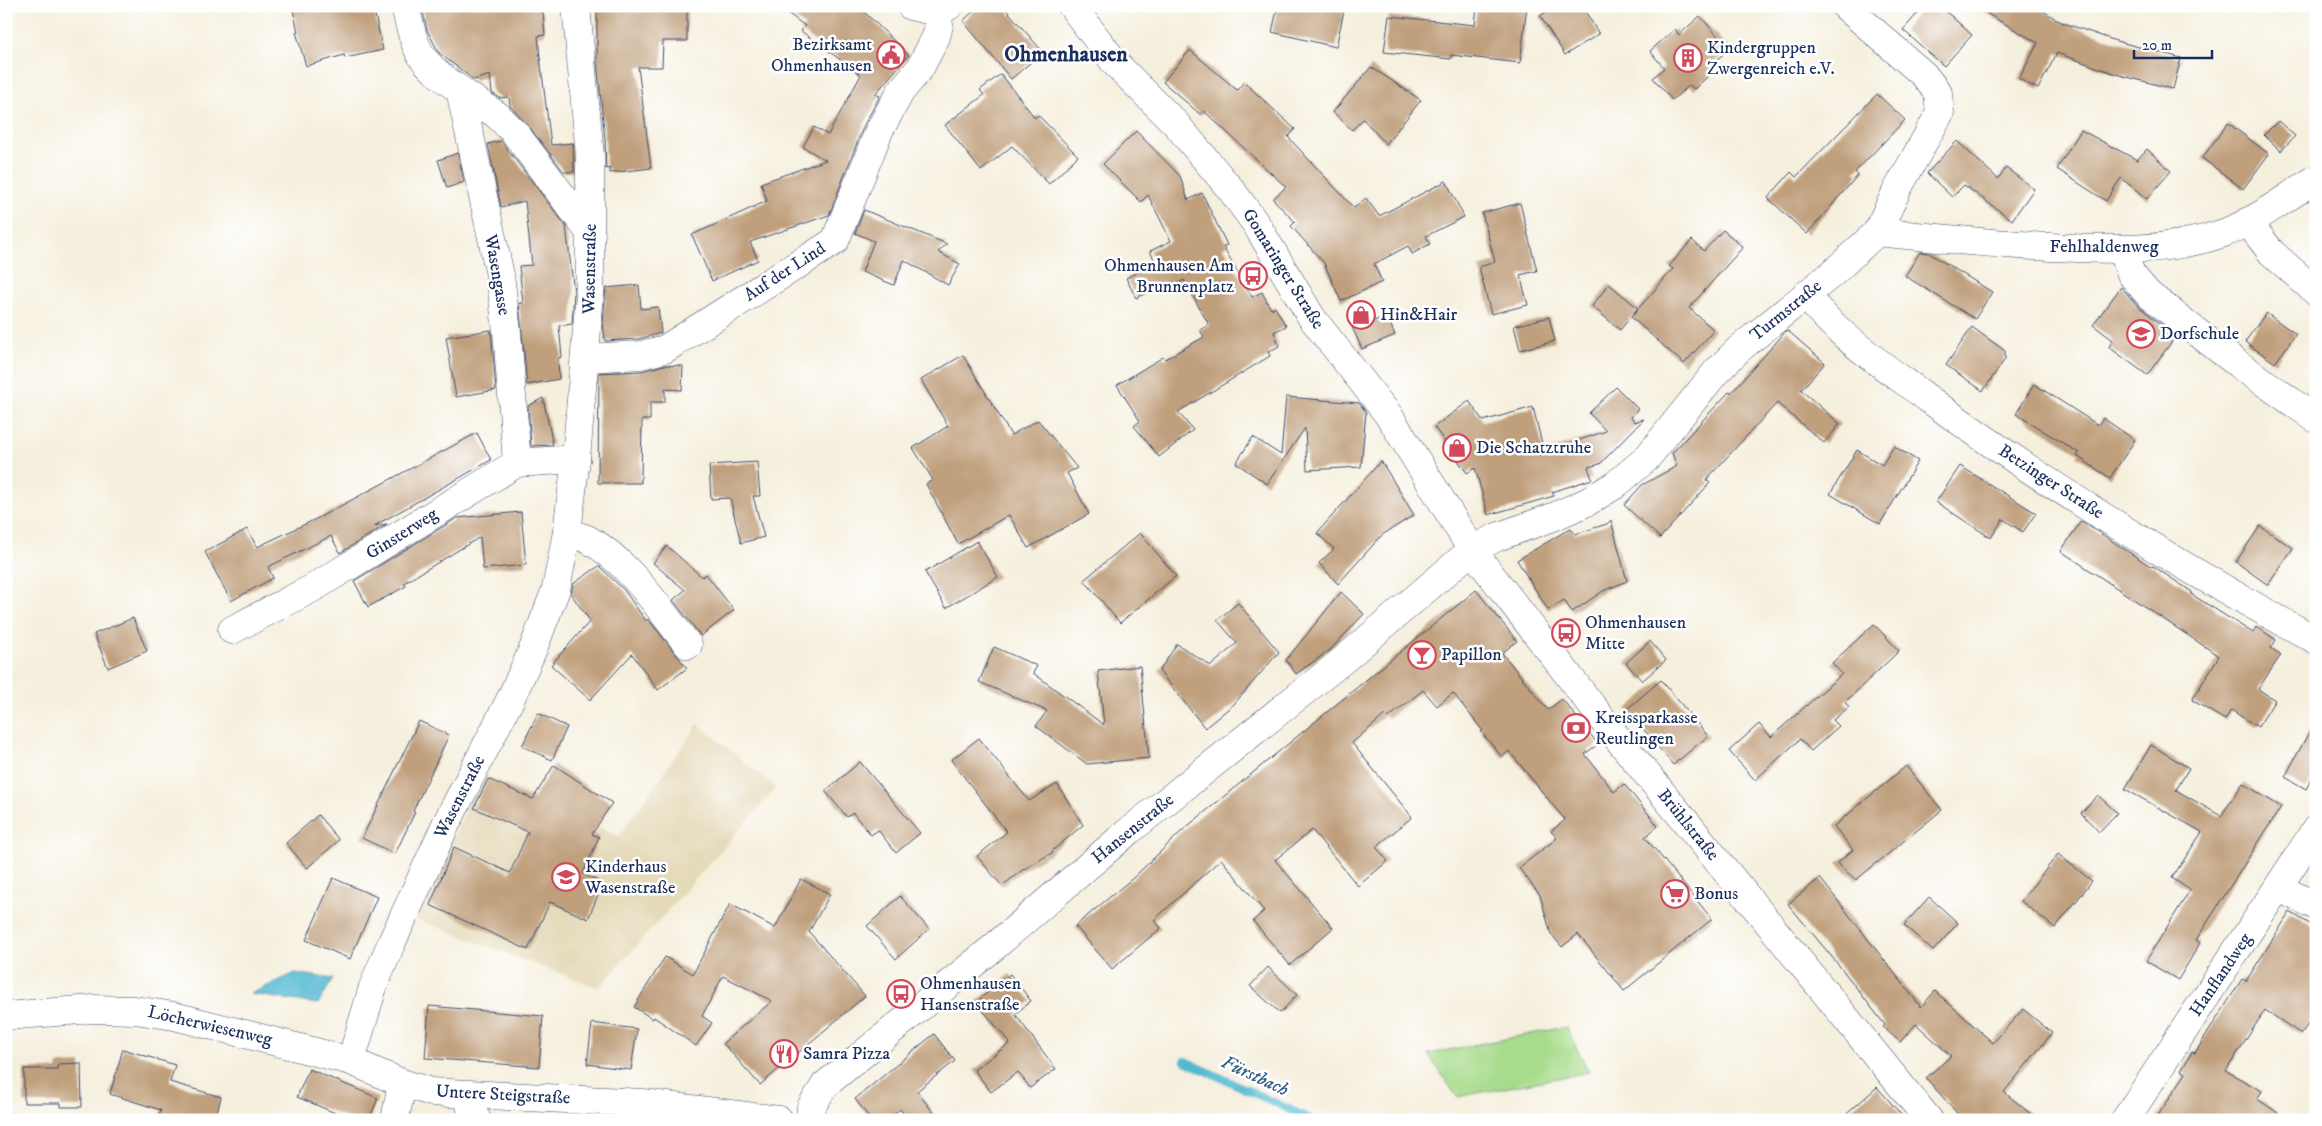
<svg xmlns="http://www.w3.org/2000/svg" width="2322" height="1126" viewBox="0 0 2322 1126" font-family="'IM FELL DW Pica',serif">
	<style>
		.built { fill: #e5daba }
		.green { fill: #a7dc8c; stroke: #618675 }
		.water { fill: #53b9d1; stroke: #377498 }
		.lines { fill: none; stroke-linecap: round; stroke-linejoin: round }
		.stream { stroke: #53b9d1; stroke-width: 8 }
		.building { fill: #bf9f7b }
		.minor-casing { stroke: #3c4c71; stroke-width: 29 }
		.minor { stroke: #fff; stroke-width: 28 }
		.labels { text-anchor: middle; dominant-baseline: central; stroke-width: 5; stroke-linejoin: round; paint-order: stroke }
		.poi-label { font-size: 18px; fill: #1b2f5e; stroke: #fff; text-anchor: start }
		.street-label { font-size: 18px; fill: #1b2f5e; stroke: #fff }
		.water-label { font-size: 19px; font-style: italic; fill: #2f5f86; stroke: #fff }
		.district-label { font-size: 22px; font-weight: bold; fill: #1b2f5e; stroke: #fff }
	</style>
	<rect width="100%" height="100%" fill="#fff"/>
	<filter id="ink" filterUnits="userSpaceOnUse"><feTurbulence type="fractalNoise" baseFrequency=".02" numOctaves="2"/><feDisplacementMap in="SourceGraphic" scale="10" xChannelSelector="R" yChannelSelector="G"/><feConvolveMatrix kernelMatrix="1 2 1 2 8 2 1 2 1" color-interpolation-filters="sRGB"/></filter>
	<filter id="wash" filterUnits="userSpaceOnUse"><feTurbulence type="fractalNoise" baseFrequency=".0096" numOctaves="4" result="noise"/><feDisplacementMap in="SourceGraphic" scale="20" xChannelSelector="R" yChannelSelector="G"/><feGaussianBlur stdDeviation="1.12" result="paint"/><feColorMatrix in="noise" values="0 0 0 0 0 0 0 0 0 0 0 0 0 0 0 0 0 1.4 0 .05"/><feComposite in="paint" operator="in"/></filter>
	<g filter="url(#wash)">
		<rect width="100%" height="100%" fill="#f5efdd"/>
		<!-- built -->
		<polygon class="built" points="698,724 776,788 599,988 416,919 482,773 619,836"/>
		<!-- green -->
		<polygon class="green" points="1566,1027 1589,1072 1457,1097 1428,1054"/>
		<!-- water -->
		<polygon class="water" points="295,973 333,979 318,1004 250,994"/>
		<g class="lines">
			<!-- stream -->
			<polyline class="stream" points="1185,1061 1312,1120"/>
		</g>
		<g id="blocks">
			<!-- building -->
			<g class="building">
				<polygon points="292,6 373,6 383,50 345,58 344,55 306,66 296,32 298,32"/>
				<polygon points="426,6 540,6 540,12 543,12 545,35 538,36 540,58 551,145 573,143 574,172 564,172 527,124 510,106 509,97 500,98 492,93 490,75 474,80 439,53 427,30 422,8"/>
				<polygon points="597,6 687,7 687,41 663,41 662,67 638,67 651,168 610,173 609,168 606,169 605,140 597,61"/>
				<polygon points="778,6 858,6 909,55 875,94 880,96 864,125 829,215 750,242 758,260 712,281 692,235 767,201 761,183 826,160 803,147 814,127 828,135 861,75 801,31 805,26"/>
				<polygon points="979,6 1003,6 1043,52 1011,79 963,21"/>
				<polygon points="1278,6 1345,6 1336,47 1272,32"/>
				<polygon points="1477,6 1527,6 1520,63 1451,55 1451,59 1384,52 1389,16 1475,25"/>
				<polygon points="1556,6 1582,6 1599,34 1565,55 1540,16"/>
				<polygon points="1924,6 1940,6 1972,35 1944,66 1903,30"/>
				<polygon points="1974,6 2035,6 2061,22 2116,41 2181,58 2173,89 2116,74 2057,53 2038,89 2019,79 2038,43"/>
				<polygon points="1700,16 1729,49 1712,64 1716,69 1694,89 1690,85 1672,100 1653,78 1664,68 1650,51 1675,29 1679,35"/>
				<polygon points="1190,50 1237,90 1244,82 1295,129 1288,137 1354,208 1366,198 1379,216 1446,181 1464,217 1426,236 1430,244 1412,254 1408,246 1374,264 1382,282 1341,301 1324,263 1291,226 1295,222 1273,199 1286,187 1204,111 1201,115 1163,82"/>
				<polygon points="1371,67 1421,100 1386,144 1363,119 1352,130 1333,112"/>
				<polygon points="1001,74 1035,118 1038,115 1078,156 1049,184 1012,146 981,171 945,125 984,95 980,90"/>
				<polygon points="1877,94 1905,120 1855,172 1858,175 1807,234 1768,198 1791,172 1796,177"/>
				<polygon points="2278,121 2295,136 2281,151 2264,135"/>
				<polygon points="2228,123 2269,154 2243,189 2202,158"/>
				<polygon points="2081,130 2137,160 2147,149 2171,171 2147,199 2121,178 2106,201 2057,169"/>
				<polygon points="1136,131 1180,176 1188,200 1202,193 1227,245 1223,247 1252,297 1262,292 1271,309 1275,307 1286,326 1274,332 1279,346 1268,352 1270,356 1178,412 1193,430 1159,457 1134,426 1140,421 1117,385 1163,357 1165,359 1204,337 1200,330 1209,325 1184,280 1168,288 1166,284 1136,298 1126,278 1156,263 1150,251 1171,241 1148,195 1141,202 1103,164"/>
				<polygon points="501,141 566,226 574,292 572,324 559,326 562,357 558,358 559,379 527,385 519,303 523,303 519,266 532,265 525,201 501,207 488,144"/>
				<polygon points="1957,141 1998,179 2006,168 2034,189 2012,220 1964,185 1952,197 1927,173"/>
				<polygon points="458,153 464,182 447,188 438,160"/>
				<polygon points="1520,203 1537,271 1520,275 1528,305 1491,314 1479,267 1495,262 1482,213"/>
				<polygon points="864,210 947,244 938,252 960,264 948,285 904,260 894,285 862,272 874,241 855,233"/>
				<polygon points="1723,230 1743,247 1689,308 1714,330 1684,364 1631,317 1673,269 1669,266 1692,240 1704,251"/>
				<polygon points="1920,252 1929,253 1992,292 1975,319 1905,276"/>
				<polygon points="1609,284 1638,308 1620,330 1592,306"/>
				<polygon points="639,285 641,309 658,307 661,333 639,339 605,341 603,323 606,288"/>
				<polygon points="2121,287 2138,306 2176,336 2147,375 2109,347 2113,340 2093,325"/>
				<polygon points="2266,313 2296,334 2275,363 2245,342"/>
				<polygon points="1387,317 1395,335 1362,349 1352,327"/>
				<polygon points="1549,317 1555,341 1520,350 1514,326"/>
				<polygon points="1972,327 2005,351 2005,359 1983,391 1946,365"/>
				<polygon points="491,330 496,390 456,397 446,337"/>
				<polygon points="1787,330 1825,363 1801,390 1840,424 1824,443 1777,403 1706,480 1710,483 1660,538 1624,505 1642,485 1677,466 1672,453 1729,392 1731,393"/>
				<polygon points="963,355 1011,435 1038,420 1077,468 1067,473 1089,514 1028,548 1009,515 958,544 926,484 933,480 913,448 948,426 921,380"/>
				<polygon points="664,365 683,366 682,390 665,389 665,402 650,402 650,420 642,420 641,483 598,483 599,373 642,371"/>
				<polygon points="2034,384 2098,425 2103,418 2135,440 2110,478 2077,456 2079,453 2016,414"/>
				<polygon points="1616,387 1638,409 1631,417 1635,422 1644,419 1600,464 1588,467 1592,479 1552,492 1554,496 1488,515 1475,468 1467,473 1434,427 1469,401 1483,421 1533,407 1544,452 1606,431 1589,413"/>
				<polygon points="1286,397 1359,403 1366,412 1361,467 1307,470 1305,428 1267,484 1236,463 1253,437 1281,455"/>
				<polygon points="543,398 553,445 531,446 528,406"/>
				<polygon points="477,433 491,460 374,526 387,524 340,553 331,536 268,567 273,578 231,601 205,552 247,529 257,547 318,518"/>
				<polygon points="1894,446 1918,461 1880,524 1830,494 1857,450 1882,465"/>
				<polygon points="1381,461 1414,515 1382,535 1338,584 1319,563 1334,549 1317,533"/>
				<polygon points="757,462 760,496 753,496 764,537 741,543 730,498 711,499 709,465"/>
				<polygon points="1960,466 2036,513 2023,532 2003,519 1991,538 1936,502"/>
				<polygon points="521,512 526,565 483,569 480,537 404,583 406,586 368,607 354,581 457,518"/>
				<polygon points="1611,520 1627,581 1603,591 1572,612 1564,600 1548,610 1517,560 1571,528 1575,534 1607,524"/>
				<polygon points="2081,521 2152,567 2153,566 2192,592 2191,594 2253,633 2257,627 2276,640 2271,648 2281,655 2258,689 2275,700 2258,727 2231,710 2225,720 2192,700 2219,656 2061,551"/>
				<polygon points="2260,526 2293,548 2268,585 2236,562"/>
				<polygon points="1140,533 1176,576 1120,623 1084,580"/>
				<polygon points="977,541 998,577 946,608 925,572"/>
				<polygon points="667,546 702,577 706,574 734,610 701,636 673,600 685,590 653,563"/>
				<polygon points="599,566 624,590 646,621 648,619 687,668 658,690 632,654 590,700 551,665 590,621 571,594 573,584"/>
				<polygon points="1476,590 1517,641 1502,653 1548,710 1562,699 1598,744 1585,754 1614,792 1624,784 1658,826 1645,837 1712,919 1624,991 1578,934 1562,947 1551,934 1540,895 1519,868 1557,838 1551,831 1565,820 1509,751 1502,757 1481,732 1483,731 1453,693 1437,706 1423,690 1388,718 1385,715 1352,743 1412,817 1376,847 1388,861 1358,886 1312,830 1275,860 1333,928 1290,965 1253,921 1264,911 1221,859 1154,920 1161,928 1112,969 1075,926 1134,877 1183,830"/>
				<polygon points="1341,592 1364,614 1330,650 1296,674 1286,660"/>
				<polygon points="1238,603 1279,652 1234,704 1205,728 1159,671 1177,644 1211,666 1237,643 1217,620"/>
				<polygon points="133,618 147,651 108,668 94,634"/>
				<polygon points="1874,624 1899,651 1845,702 1849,707 1833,720 1839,726 1811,751 1800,739 1755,780 1729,751 1759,724 1771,737 1842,674 1832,663"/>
				<polygon points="1650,641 1666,660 1642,681 1626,663"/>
				<polygon points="994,647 1037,666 1033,673 1104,725 1098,671 1140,666 1149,758 1087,764 1036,726 1047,711 979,682"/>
				<polygon points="1661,680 1708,736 1673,765 1627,709"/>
				<polygon points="538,713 567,727 552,760 522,746"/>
				<polygon points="2316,719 2316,772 2306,789 2285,777"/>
				<polygon points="419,721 449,735 413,811 415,812 395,854 362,838"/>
				<polygon points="979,738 1029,801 1057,784 1083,825 1052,851 1053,852 1021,871 1002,886 977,856 1007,832 951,760"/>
				<polygon points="2151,745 2189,768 2176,790 2221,816 2243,783 2281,807 2196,940 2200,943 2178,980 2146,961 2190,890 2172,878 2202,832 2125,789"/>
				<polygon points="860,762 920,833 896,853 878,830 871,835 853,813 847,817 825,791"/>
				<polygon points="554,765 612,803 592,834 599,837 583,874 603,883 588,919 550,902 528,950 430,905 454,847 510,873 528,832 474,808 488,779 533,799"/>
				<polygon points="1906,766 1942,810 1856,880 1837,863 1853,850 1834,826"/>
				<polygon points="2098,795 2117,813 2099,832 2081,813"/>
				<polygon points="318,815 339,840 307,868 286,843"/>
				<polygon points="2058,854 2092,881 2055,928 2021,901"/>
				<polygon points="333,878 377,897 350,959 306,940"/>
				<polygon points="1820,878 1921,1007 1935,991 1993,1043 2023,1009 2052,1033 2004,1092 2038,1120 1963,1120 1926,1078 1951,1056 1916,1024 1900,1042 1883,1027 1885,1025 1841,968 1788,904"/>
				<polygon points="801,879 830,894 809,932 865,996 760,1085 723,1043 772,1001 723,976 702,1016 712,1023 696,1046 654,1017 653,1019 634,1007 665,957 693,974 730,904 775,928"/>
				<polygon points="900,896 929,929 896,959 867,926"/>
				<polygon points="1929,897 1958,923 1933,951 1904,925"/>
				<polygon points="2290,912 2316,928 2316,1013 2301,1034 2265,1010 2226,1071 2262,1091 2257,1099 2289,1120 2155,1120 2186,1073 2181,1071 2192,1052 2195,1053 2242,979 2246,981"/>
				<polygon points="1268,967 1297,995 1280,1013 1250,986"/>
				<polygon points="1010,974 1031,1001 1015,1014 1056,1069 1030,1088 1018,1072 991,1092 974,1070 1010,1043 976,1002"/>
				<polygon points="429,1006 543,1016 539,1067 425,1058"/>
				<polygon points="592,1023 637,1029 631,1070 587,1064"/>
				<polygon points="934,1034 955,1061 917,1091 939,1120 908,1120 900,1109 887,1120 871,1120 855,1099"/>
				<polygon points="123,1049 175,1065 170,1082 221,1097 215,1120 158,1120 161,1110 110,1094"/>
				<polygon points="81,1063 82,1107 61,1107 61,1103 24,1103 24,1069 57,1069 58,1064"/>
				<polygon points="309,1069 378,1098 369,1120 352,1120 297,1097"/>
				<polygon points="1877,1087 1906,1120 1840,1120"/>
			</g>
		</g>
	</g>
	<g filter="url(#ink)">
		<use href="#blocks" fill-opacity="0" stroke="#3c4c71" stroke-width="1"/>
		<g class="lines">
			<defs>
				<g id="minor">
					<path d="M405,6C416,54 419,61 460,90L500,275L507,331L517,463"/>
					<polyline points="911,6 937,12 949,6"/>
					<polyline points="1072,6 1115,63 1176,124 1232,191 1256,224 1312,318 1390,417 1472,550 1606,724 1929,1120"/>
					<polyline points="460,90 497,115 515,133 591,234"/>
					<polyline points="2248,222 2272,253 2316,292"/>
					<path d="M1877,232C1935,238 1993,244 2051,247C2112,250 2166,253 2224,233C2257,221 2286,197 2316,179"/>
					<polyline points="2123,251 2131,274 2148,294 2238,364 2316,419"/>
					<path d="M1806,295C1839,338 1887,368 1930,400C2052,489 2183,568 2316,640"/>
					<polyline points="586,358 641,355 665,349 835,241 879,131 901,91 920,68 936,37 939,25 937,12"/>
					<path d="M567,532C574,535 583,537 589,540C629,562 660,610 688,645"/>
					<polyline points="232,630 313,588 517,463 576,459"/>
					<polyline points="2279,888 2316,906"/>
					<polyline points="6,1016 93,1009 135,1010 174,1016 351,1061 402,1083 431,1092 643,1103 779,1120"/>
					<polyline points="351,1061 373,987 391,944 446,824 510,700 533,649 556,589 567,532 576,459 590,293 590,156 576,6"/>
					<polyline points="468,1095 471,1109 477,1120"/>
					<polyline points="395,1120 402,1083"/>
					<polyline points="810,1120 811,1107 825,1085 994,947 1124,835 1342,661 1472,550 1497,537 1553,517 1587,502 1615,485 1646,459 1716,372 1739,349 1833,273 1877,232 1898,188 1940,113 1938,93 1924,75 1845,6"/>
					<polyline points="2125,1120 2316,829"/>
				</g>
			</defs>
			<!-- minor casing -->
			<use href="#minor" class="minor-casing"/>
			<!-- minor -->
			<use href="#minor" class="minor"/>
		</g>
	</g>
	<!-- icons -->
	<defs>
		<symbol id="civic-ring" viewBox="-11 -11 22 22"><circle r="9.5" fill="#fff" stroke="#d1495b" stroke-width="1.5"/><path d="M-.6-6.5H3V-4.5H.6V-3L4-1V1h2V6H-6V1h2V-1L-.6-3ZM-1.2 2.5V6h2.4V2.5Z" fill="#d1495b"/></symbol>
		<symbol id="building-ring" viewBox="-11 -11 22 22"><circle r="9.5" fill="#fff" stroke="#d1495b" stroke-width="1.5"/><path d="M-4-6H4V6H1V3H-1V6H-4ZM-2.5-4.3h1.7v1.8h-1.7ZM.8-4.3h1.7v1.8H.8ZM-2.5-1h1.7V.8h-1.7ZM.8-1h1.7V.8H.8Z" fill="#d1495b"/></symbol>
		<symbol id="bus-ring" viewBox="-11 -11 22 22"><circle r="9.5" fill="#fff" stroke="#d1495b" stroke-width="1.5"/><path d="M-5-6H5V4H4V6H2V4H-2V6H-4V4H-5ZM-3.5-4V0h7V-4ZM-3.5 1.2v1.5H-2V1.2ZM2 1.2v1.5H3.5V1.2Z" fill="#d1495b"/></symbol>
		<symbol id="shop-ring" viewBox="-11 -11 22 22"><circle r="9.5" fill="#fff" stroke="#d1495b" stroke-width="1.5"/><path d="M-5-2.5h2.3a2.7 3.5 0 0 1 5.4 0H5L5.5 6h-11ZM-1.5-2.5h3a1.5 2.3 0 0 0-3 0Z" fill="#d1495b"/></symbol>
		<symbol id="school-ring" viewBox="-11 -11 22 22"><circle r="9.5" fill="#fff" stroke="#d1495b" stroke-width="1.5"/><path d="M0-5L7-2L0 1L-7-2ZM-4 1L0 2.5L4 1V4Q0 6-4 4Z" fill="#d1495b"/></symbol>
		<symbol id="bar-ring" viewBox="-11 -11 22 22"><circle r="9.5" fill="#fff" stroke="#d1495b" stroke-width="1.5"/><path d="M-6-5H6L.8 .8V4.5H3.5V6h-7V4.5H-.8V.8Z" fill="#d1495b"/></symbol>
		<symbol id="bank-ring" viewBox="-11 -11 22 22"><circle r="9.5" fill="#fff" stroke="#d1495b" stroke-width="1.5"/><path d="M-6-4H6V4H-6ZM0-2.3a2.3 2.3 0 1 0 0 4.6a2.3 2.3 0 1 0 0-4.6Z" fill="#d1495b"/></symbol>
		<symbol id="supermarket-ring" viewBox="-11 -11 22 22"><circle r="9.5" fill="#fff" stroke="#d1495b" stroke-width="1.5"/><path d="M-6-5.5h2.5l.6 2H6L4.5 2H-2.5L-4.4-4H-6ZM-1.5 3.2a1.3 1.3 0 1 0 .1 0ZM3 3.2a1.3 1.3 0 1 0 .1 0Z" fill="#d1495b"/></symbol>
		<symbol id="restaurant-ring" viewBox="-11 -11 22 22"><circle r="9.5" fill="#fff" stroke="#d1495b" stroke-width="1.5"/><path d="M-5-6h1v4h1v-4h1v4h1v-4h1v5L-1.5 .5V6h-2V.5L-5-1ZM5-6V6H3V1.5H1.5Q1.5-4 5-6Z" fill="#d1495b"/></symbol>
	</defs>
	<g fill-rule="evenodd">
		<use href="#civic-ring" x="875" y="39" width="32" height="32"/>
		<use href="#building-ring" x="1672" y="42" width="32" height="32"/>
		<use href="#bus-ring" x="1237" y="260" width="32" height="32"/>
		<use href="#shop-ring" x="1345" y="299" width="32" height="32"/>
		<use href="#school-ring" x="2125" y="318" width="32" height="32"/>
		<use href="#shop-ring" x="1441" y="432" width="32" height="32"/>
		<use href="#bus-ring" x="1550" y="617" width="32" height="32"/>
		<use href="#bar-ring" x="1406" y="639" width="32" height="32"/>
		<use href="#bank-ring" x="1560" y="712" width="32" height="32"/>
		<use href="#school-ring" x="550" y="861" width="32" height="32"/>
		<use href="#supermarket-ring" x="1659" y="878" width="32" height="32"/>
		<use href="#bus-ring" x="885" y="978" width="32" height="32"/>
		<use href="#restaurant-ring" x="768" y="1038" width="32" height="32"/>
	</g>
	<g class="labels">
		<!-- poi labels -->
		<g class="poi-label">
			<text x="872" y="45" text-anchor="end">Bezirksamt<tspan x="872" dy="21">Ohmenhausen</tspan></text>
			<text x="1707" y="48">Kindergruppen<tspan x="1707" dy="21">Zwergenreich e.V.</tspan></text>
			<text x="1234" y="266" text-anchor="end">Ohmenhausen Am<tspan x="1234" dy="21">Brunnenplatz</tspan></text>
			<text x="1380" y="315">Hin&amp;Hair</text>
			<text x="2160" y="334">Dorfschule</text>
			<text x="1476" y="448">Die Schatztruhe</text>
			<text x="1585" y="623">Ohmenhausen<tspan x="1585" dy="21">Mitte</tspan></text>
			<text x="1441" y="655">Papillon</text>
			<text x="1595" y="718">Kreissparkasse<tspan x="1595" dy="21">Reutlingen</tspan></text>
			<text x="585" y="867">Kinderhaus<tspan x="585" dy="21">Wasenstraße</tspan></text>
			<text x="1694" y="894">Bonus</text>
			<text x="920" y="984">Ohmenhausen<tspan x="920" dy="21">Hansenstraße</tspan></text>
			<text x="803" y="1054">Samra Pizza</text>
		</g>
		<!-- street labels -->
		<g class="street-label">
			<text x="2104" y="247">Fehlhaldenweg</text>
			<text transform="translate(590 269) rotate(-89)">Wasenstraße</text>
			<text transform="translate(1283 269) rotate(58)">Gomaringer Straße</text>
			<text transform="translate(785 272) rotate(-33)">Auf der Lind</text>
			<text transform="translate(497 275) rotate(80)">Wasengasse</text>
			<text transform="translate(1786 311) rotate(-39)">Turmstraße</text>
			<text transform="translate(2051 482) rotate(33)">Betzinger Straße</text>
			<text transform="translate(402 534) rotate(-32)">Ginsterweg</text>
			<text transform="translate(460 797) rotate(-63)">Wasenstraße</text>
			<text transform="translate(1688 825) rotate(51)">Brühlstraße</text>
			<text transform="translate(1133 829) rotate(-39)">Hansenstraße</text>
			<text transform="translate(2221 975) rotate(-56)">Hanflandweg</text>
			<text transform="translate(210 1026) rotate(13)">Löcherwiesenweg</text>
			<text transform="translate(503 1095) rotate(3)">Untere Steigstraße</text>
		</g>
		<!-- water labels -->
		<g class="water-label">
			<text transform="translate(1255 1076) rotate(25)">Fürstbach</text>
		</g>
		<!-- district labels -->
		<g class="district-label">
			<text x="1066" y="54">Ohmenhausen</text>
		</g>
	</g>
	<!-- margin -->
	<rect width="2322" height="1126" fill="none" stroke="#fff" stroke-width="25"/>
	<!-- scale -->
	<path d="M2134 50v8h78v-8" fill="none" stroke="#1b2f5e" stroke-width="2.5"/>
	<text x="2142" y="50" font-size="15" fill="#1b2f5e" stroke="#ffffff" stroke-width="4" paint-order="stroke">20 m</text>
</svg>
